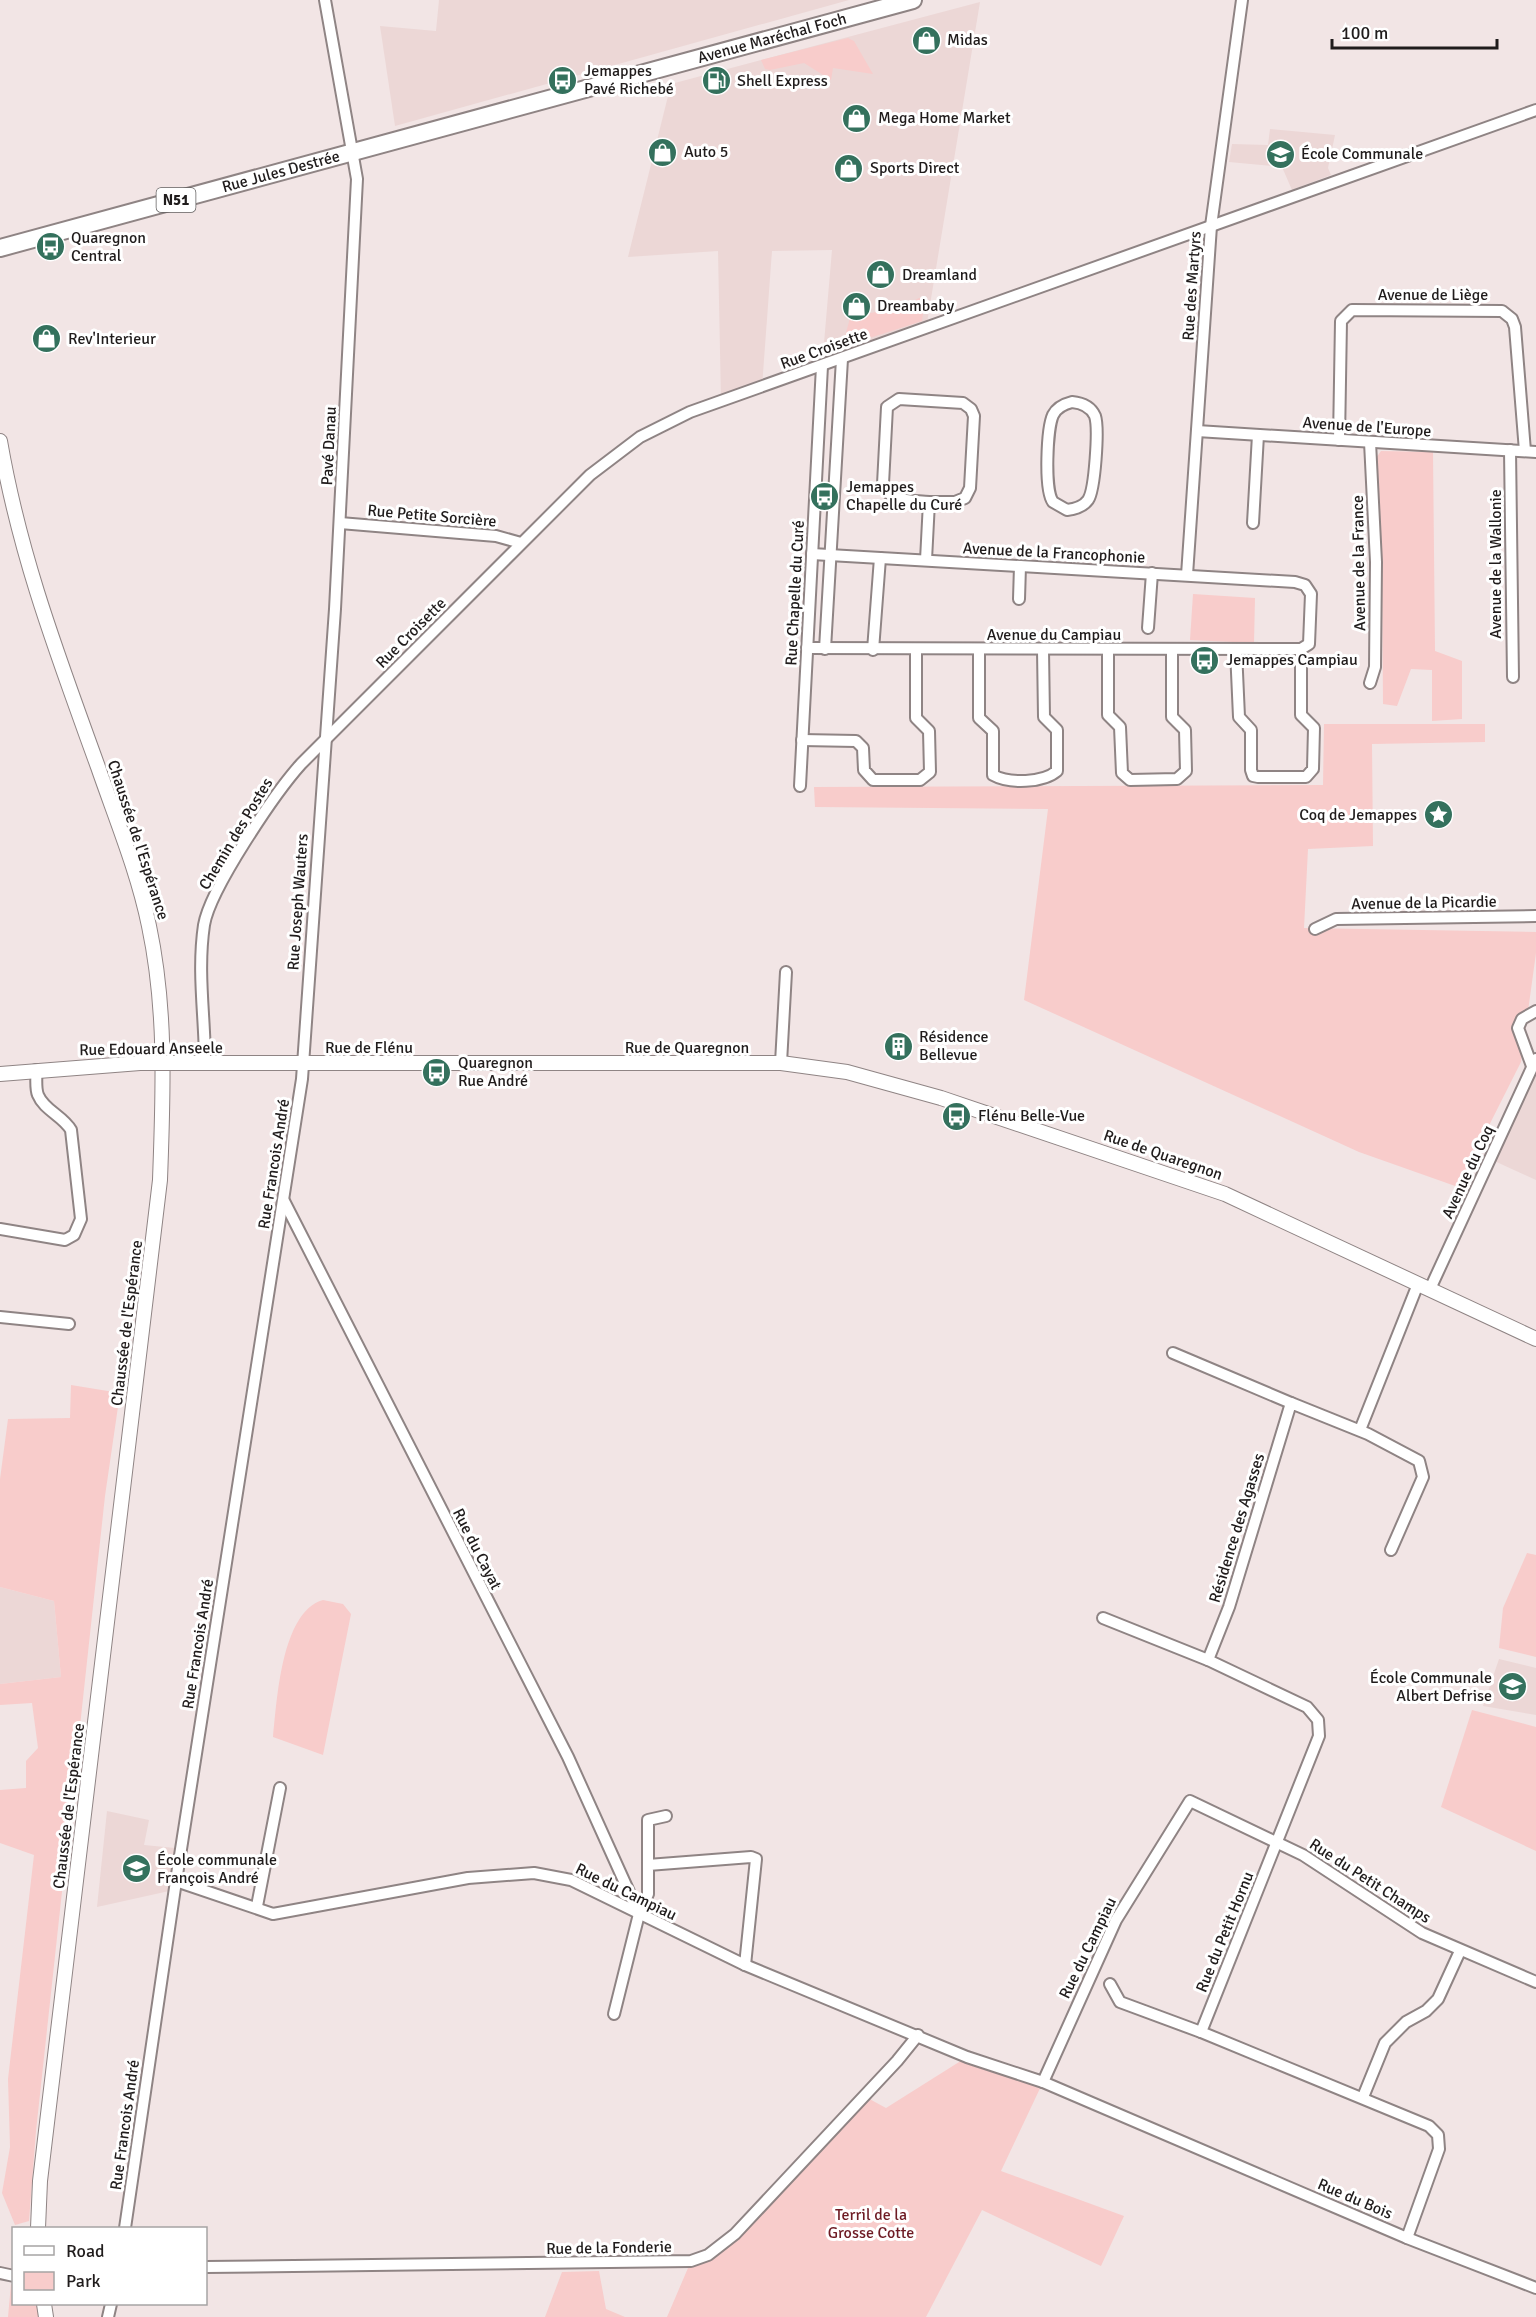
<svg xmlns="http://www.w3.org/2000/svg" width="1536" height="2317" viewBox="0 0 1536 2317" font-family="Signika,sans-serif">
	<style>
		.built { fill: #ecd7d6 }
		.green { fill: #f8cccb }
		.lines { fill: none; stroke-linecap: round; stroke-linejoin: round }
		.street-casing { stroke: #8f8484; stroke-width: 14 }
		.secondary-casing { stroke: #8f8484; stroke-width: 16 }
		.primary-casing { stroke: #8f8484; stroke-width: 20 }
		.street { stroke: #fff; stroke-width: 10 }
		.secondary { stroke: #fff; stroke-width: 14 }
		.primary { stroke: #fff; stroke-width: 16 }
		.secondary-bridge-casing { stroke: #8f8484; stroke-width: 16; stroke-linecap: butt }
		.secondary-bridge { stroke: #fff; stroke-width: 14 }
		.labels { text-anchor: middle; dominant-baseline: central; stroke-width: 6; stroke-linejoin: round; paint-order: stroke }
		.shield { fill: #fff; stroke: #636060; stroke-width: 1.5 }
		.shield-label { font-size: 15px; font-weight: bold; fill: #201c1c }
		.street-label { font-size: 16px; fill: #201c1c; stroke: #fff }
		.poi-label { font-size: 16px; fill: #201c1c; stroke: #fff; text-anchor: start }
		.park-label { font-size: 16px; fill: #6e1b24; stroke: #fff }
	</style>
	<rect width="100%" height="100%" fill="#f2e5e5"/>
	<!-- built -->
	<g class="built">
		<polygon points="439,0 849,0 395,126 380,26 436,31"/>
		<polygon points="980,2 926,329 822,366 832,250 772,251 762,387 721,401 718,251 628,257 671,84"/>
		<polygon points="1270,129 1335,135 1328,168 1331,175 1292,190 1282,167 1229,162 1232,144 1268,145"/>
		<polygon points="1536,1059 1536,1180 1490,1159"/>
		<polygon points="0,1587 54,1601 61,1677 0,1684"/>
		<polygon points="1499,1659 1536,1668 1536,1715 1483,1706"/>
		<polygon points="107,1811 149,1820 144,1845 175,1848 169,1891 97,1907"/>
	</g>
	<!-- green -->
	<g class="green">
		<polygon points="848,38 854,41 873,74 833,68 831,80 804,63 770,70 765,69 761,60"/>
		<polygon points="919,298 925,298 922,321 848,345 844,340 850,318 905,305"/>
		<polygon points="1381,451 1433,452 1435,651 1462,661 1462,719 1432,721 1432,670 1411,669 1397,706 1383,704 1382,569 1376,458"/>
		<polygon points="1193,594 1255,598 1254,643 1190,640"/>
		<polygon points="1324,724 1485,724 1485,742 1372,744 1373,846 1308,849 1304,928 1536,932 1536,953 1521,1062 1458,1187 1359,1152 1024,1000 1048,809 815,807 814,787 1323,785"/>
		<polygon points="71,1385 120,1393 105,1496 36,2131 29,2221 15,2225 2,2193 10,2147 8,2079 34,1855 0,1843 0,1790 26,1788 26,1761 38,1748 32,1703 0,1705 0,1684 61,1677 54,1601 0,1587 0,1479 8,1419 70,1418"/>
		<polygon points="1527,1553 1536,1555 1536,1657 1499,1648 1503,1608"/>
		<path d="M323,1600L343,1604L351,1614L323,1755L273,1737C277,1701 281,1612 323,1600Z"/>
		<polygon points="1472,1710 1536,1727 1536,1851 1441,1807"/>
		<polygon points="967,2057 1043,2082 1001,2171 1124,2216 1101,2266 982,2210 926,2317 667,2317 691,2261 708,2255 864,2096 886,2108"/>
		<polygon points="599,2271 606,2309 625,2317 545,2317 562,2272"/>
		<polygon points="11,2284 13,2285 14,2304 44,2304 46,2317 8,2317"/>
	</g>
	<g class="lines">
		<defs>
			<g id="street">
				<path d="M1072,402C1082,403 1091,407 1095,416C1099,428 1095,490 1088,500C1083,507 1075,509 1067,510L1053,502C1044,490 1047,428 1053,415C1057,407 1064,404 1072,402Z"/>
				<polyline points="1197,431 1536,452"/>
				<polyline points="1339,440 1341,321 1352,310 1502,311 1512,319 1515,327 1525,451"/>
				<polyline points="1510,450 1513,677"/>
				<polyline points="340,523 496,536 521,543"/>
				<polyline points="1253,523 1258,435"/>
				<polyline points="812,554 1295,582 1305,585 1311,594 1309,644 1301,649"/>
				<path d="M926,560L929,502H955L965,498L970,488L974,416L971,409L963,403L899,399L887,407L883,484C888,503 913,500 929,502"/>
				<polyline points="1187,575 1211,226 1242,0"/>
				<polyline points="1019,599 1020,566"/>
				<polyline points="1148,628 1152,573"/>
				<polyline points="807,648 1301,649"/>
				<polyline points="825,649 842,359"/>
				<polyline points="873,650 880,558"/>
				<path d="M979,650V718L993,731V775C1009,784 1043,783 1057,771V730L1044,717L1043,650"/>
				<polyline points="1108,650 1108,715 1120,727 1122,773 1130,780 1177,779 1186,771 1185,730 1172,717 1172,650"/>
				<polyline points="1236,650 1239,717 1251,730 1251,770 1253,776 1258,777 1306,777 1313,769 1314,728 1301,715 1301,649"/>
				<polyline points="1370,683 1375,667 1376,562 1370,442"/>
				<polyline points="802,740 856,741 863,748 864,770 873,780 920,780 930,772 929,731 916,718 916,650"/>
				<polyline points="800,786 822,366"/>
				<polyline points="1315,929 1336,919 1536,916"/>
				<path d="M205,1063C205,1017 197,972 204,925C210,889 275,793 301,764L590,475L640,437L690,412L1536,110"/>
				<polyline points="781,1063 786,972"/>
				<polyline points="1532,1066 1518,1028 1522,1019 1536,1011"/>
				<polyline points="284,1201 568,1757 639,1914"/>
				<path d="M0,1229L65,1240L74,1235L81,1219L71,1130C63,1116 44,1110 38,1095C35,1088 37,1078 36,1070"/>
				<polyline points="1430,1289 1536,1059"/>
				<polyline points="0,1317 69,1324"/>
				<polyline points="1173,1353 1291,1403"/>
				<polyline points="1360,1430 1418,1284"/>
				<polyline points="1391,1550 1423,1477 1419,1461 1368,1434 1291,1403 1229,1607 1208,1660 1307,1707 1318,1720 1319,1736 1201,2032 1429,2126 1438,2135 1439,2149 1407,2238"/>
				<polyline points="1103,1618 1208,1660"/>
				<polyline points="648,1865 648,1820 666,1816"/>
				<polyline points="176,1881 273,1914 468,1878 534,1873 571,1880 745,1965 967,2057 1043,2082 1407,2238 1536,2288"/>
				<polyline points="257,1906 280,1788"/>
				<polyline points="1110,1984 1120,2002 1201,2032"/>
				<polyline points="614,2014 639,1914 648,1894 648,1865 751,1857 756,1859 745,1965"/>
				<polyline points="1043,2082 1116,1920 1190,1801 1303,1855 1422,1933 1536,1982"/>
				<polyline points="1363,2097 1385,2043 1406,2022 1426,2011 1438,1999 1460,1951"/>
				<polyline points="125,2228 176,1881 302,1079 335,609 357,179 325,0"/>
				<polyline points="206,2267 691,2261 708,2255 735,2234 897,2061 918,2035"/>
				<polyline points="0,2273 14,2276"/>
				<polyline points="108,2317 111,2304"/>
			</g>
			<g id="secondary">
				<path d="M0,441C20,557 58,656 98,767C116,819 138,872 149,926C167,1011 163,1095 160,1180L40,2181L38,2228"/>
				<polyline points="196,1063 781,1063 847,1072 941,1098 1225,1194 1536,1339"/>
				<polyline points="0,1074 140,1063"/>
				<polyline points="44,2304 46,2317"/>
			</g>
			<g id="primary">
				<path id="s1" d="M0,248L913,0"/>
			</g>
		</defs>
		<!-- street casing -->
		<use href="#street" class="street-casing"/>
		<!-- secondary casing -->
		<use href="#secondary" class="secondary-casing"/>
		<!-- primary casing -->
		<use href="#primary" class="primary-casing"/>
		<!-- street -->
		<use href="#street" class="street"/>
		<!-- secondary -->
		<use href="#secondary" class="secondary"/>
		<!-- primary -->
		<use href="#primary" class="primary"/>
		<defs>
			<polyline id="secondary-bridge" points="140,1063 196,1063"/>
		</defs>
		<!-- secondary-bridge casing -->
		<use href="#secondary-bridge" class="secondary-bridge-casing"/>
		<!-- secondary-bridge -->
		<use href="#secondary-bridge" class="secondary-bridge"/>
	</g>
	<!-- icons -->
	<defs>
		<symbol id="shop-disc" viewBox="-11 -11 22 22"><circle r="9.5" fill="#34715d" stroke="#fff"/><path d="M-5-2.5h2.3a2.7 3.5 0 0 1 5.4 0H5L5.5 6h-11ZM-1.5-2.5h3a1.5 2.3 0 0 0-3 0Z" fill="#fff"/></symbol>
		<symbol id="bus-disc" viewBox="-11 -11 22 22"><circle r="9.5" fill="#34715d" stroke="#fff"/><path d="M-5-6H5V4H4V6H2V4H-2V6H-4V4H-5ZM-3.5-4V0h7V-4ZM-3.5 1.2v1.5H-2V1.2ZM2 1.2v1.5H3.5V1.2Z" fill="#fff"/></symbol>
		<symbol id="fuel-disc" viewBox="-11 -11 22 22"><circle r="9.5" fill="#34715d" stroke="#fff"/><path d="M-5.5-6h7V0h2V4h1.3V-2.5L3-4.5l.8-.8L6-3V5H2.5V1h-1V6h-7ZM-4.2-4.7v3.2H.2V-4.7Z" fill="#fff"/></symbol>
		<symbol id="school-disc" viewBox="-11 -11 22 22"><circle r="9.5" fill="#34715d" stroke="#fff"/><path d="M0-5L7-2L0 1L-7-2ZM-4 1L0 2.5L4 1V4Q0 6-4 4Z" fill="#fff"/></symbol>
		<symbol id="sight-disc" viewBox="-11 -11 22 22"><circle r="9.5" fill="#34715d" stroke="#fff"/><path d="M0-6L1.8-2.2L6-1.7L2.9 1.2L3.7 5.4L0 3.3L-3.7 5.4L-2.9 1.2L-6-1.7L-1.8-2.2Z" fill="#fff"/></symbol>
		<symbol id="building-disc" viewBox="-11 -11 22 22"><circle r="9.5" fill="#34715d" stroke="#fff"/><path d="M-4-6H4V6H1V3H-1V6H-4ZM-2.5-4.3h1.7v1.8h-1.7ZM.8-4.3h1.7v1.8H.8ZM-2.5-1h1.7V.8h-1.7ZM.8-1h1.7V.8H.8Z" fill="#fff"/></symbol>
	</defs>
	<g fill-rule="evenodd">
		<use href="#shop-disc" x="910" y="24" width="33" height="33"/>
		<use href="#bus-disc" x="546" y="64" width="33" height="33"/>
		<use href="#fuel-disc" x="700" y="64" width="33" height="33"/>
		<use href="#shop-disc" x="840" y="102" width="33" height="33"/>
		<use href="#shop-disc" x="646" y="136" width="33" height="33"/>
		<use href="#school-disc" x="1264" y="138" width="33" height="33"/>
		<use href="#shop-disc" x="832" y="152" width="33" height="33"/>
		<use href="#bus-disc" x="34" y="230" width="33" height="33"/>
		<use href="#shop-disc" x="864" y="258" width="33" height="33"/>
		<use href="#shop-disc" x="840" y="290" width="33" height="33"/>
		<use href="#shop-disc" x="30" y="322" width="33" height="33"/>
		<use href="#bus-disc" x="808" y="480" width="33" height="33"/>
		<use href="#bus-disc" x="1188" y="644" width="33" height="33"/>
		<use href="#sight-disc" x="1422" y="798" width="33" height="33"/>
		<use href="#building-disc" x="882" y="1030" width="33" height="33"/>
		<use href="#bus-disc" x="420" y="1056" width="33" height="33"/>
		<use href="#bus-disc" x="940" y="1100" width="33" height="33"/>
		<use href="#school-disc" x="1496" y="1670" width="33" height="33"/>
		<use href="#school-disc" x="120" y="1852" width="33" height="33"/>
	</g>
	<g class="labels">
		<!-- shield labels -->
		<rect class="shield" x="156.5" y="188" width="39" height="24" rx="4.5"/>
		<g class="shield-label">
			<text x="176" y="200">N51</text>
		</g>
		<!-- street labels -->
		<g class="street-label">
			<text stroke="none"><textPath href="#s1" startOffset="800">Avenue Maréchal Foch</textPath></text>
			<text stroke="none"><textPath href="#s1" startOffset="291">Rue Jules Destrée</textPath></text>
			<text transform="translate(1192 286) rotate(-86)">Rue des Martyrs</text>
			<text x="1433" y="295">Avenue de Liège</text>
			<text transform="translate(824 349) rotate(-20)">Rue Croisette</text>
			<text transform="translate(1367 427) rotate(4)">Avenue de l'Europe</text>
			<text transform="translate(329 446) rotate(-87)">Pavé Danau</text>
			<text transform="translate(432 516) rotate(5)">Rue Petite Sorcière</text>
			<text transform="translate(1054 553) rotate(3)">Avenue de la Francophonie</text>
			<text transform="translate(1359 563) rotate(-91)">Avenue de la France</text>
			<text transform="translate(1496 564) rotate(-90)">Avenue de la Wallonie</text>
			<text transform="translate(795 593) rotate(-87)">Rue Chapelle du Curé</text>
			<text transform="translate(411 633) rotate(-45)">Rue Croisette</text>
			<text x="1054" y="635">Avenue du Campiau</text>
			<text transform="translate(236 834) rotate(-59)">Chemin des Postes</text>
			<text transform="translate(138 840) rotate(72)">Chaussée de l'Espérance</text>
			<text transform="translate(298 902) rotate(-86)">Rue Joseph Wauters</text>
			<text transform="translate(1424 903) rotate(-1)">Avenue de la Picardie</text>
			<text x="369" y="1048">Rue de Flénu</text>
			<text x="687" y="1048">Rue de Quaregnon</text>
			<text transform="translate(151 1049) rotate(-1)">Rue Edouard Anseele</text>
			<text transform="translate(1163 1155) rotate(19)">Rue de Quaregnon</text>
			<text transform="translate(274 1164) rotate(-81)">Rue Francois André</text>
			<text transform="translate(1468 1172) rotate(-65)">Avenue du Coq</text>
			<text transform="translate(127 1323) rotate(-83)">Chaussée de l'Espérance</text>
			<text transform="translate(1237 1528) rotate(-73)">Résidence des Agasses</text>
			<text transform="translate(477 1549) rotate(63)">Rue du Cayat</text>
			<text transform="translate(198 1644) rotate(-81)">Rue Francois André</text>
			<text transform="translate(69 1806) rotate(-83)">Chaussée de l'Espérance</text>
			<text transform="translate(1370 1881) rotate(33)">Rue du Petit Champs</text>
			<text transform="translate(626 1892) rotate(26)">Rue du Campiau</text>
			<text transform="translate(1225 1932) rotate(-68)">Rue du Petit Hornu</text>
			<text transform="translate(1088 1948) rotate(-64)">Rue du Campiau</text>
			<text transform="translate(125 2125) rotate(-82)">Rue Francois André</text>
			<text transform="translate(1355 2199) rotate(23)">Rue du Bois</text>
			<text transform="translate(609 2248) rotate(-1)">Rue de la Fonderie</text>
		</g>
		<!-- poi labels -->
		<g class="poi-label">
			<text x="947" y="40">Midas</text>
			<text x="584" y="71">Jemappes<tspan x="584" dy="18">Pavé Richebé</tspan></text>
			<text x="737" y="81">Shell Express</text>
			<text x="878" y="118">Mega Home Market</text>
			<text x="684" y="152">Auto 5</text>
			<text x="1301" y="154">École Communale</text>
			<text x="870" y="168">Sports Direct</text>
			<text x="71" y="238">Quaregnon<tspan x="71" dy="18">Central</tspan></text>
			<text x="902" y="275">Dreamland</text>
			<text x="877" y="306">Dreambaby</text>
			<text x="68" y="339">Rev'Interieur</text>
			<text x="846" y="487">Jemappes<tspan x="846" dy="18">Chapelle du Curé</tspan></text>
			<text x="1226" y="660">Jemappes Campiau</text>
			<text x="1417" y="815" text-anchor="end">Coq de Jemappes</text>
			<text x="919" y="1037">Résidence<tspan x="919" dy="18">Bellevue</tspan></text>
			<text x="458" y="1063">Quaregnon<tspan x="458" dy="18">Rue André</tspan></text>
			<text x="978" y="1116">Flénu Belle-Vue</text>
			<text x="1492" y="1678" text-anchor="end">École Communale<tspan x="1492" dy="18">Albert Defrise</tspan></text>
			<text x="157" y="1860">École communale<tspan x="157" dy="18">François André</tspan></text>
		</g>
		<!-- park labels -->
		<g class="park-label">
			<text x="871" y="2215">Terril de la<tspan x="871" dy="18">Grosse Cotte</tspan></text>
		</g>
	</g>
	<!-- legend -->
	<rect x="12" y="2227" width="195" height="78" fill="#ffffff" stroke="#a6a4a4" stroke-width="1.5"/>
	<rect x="24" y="2246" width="30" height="9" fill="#ffffff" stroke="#a6a4a4" stroke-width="1.5"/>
	<text x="66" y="2257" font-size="18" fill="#201c1c">Road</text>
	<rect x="24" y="2272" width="30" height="18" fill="#f8cccb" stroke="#a6a4a4" stroke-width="1.5"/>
	<text x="66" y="2287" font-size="18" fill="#201c1c">Park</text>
	<!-- scale -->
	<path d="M1332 39v9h165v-9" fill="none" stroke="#201c1c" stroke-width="3"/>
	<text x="1341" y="39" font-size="18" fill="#201c1c" stroke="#ffffff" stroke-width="4.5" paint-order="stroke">100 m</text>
</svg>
